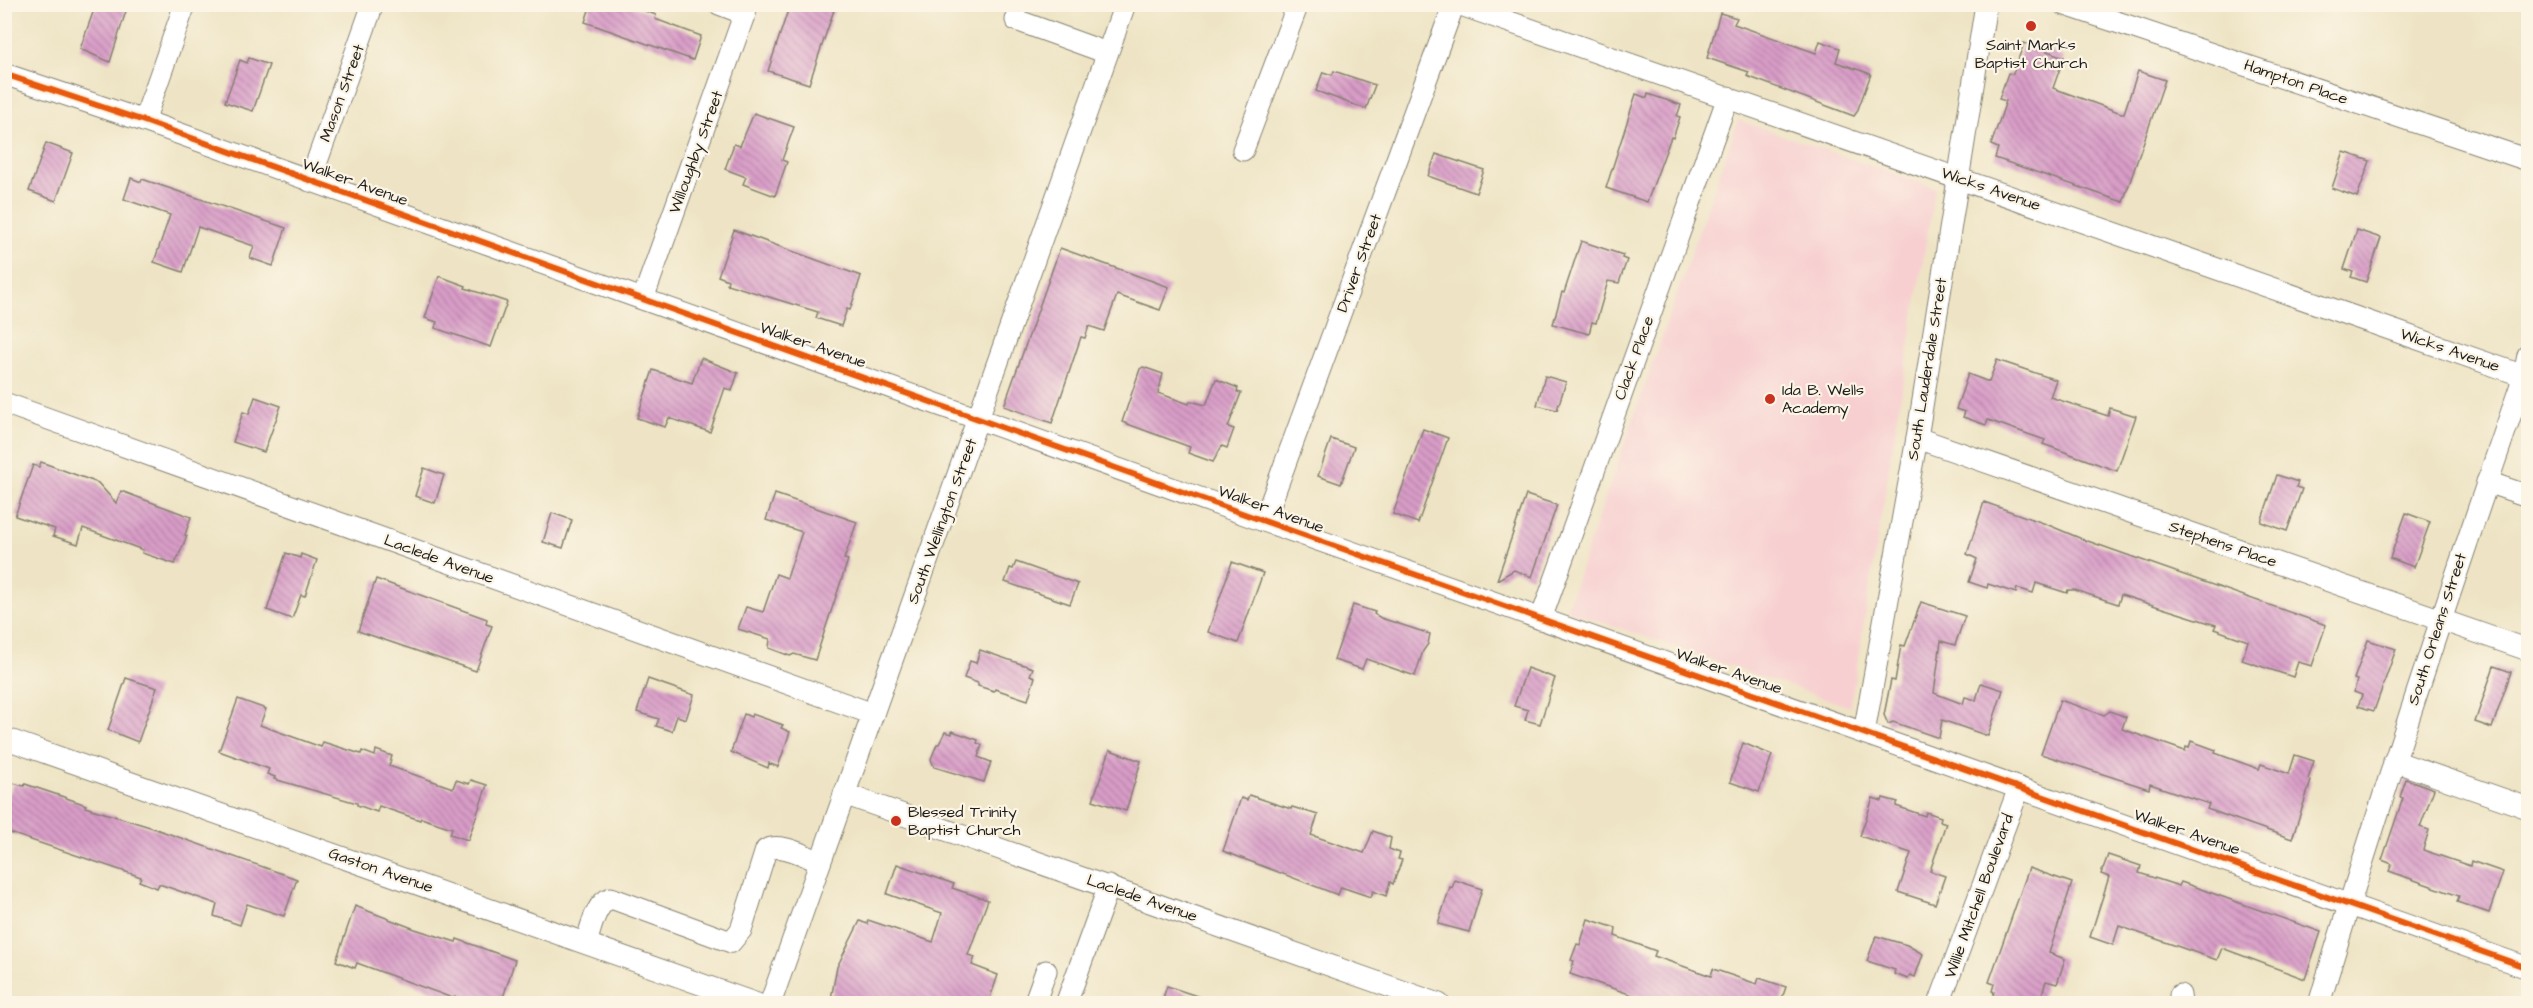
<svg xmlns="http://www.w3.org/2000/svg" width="2533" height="1008" viewBox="0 0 2533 1008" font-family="'Architects Daughter',sans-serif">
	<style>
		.built { fill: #f7cfd0 }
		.building { fill: url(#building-back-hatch) }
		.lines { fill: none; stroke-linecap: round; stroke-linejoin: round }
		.minor-casing { stroke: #858070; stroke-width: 23 }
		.minor { stroke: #fff; stroke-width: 21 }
		.cycleway-casing { stroke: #fcf5e5; stroke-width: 10 }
		.cycleway { stroke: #e8590c; stroke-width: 6 }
		.poi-dot { fill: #c8321e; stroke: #fcf5e5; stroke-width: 2 }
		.labels { text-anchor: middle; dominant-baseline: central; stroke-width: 4.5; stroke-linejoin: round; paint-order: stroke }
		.poi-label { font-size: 16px; fill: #1c1c1c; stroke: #fcf5e5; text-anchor: start }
		.street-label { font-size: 16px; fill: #1c1c1c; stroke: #fcf5e5 }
	</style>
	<defs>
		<pattern id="building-back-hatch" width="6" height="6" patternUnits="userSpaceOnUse" patternTransform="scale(1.5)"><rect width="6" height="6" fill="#d99dc8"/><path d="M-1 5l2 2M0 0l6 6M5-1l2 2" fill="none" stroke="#af7fa2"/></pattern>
	</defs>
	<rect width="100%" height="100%" fill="#fcf5e5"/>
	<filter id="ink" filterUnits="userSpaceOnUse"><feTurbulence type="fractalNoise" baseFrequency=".0167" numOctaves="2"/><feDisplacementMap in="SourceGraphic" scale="12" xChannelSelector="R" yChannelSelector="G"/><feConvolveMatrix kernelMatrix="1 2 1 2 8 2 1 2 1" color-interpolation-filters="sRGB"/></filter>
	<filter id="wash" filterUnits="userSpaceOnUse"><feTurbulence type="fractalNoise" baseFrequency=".008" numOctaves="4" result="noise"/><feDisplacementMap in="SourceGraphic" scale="24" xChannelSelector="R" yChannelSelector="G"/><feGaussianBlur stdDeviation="1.35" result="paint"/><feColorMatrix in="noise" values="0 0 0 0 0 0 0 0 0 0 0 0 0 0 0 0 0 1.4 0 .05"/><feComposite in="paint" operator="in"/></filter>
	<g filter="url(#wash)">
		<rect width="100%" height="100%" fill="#eee4c5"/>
		<!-- built -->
		<polygon class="built" points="1738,120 1935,188 1850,707 1566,610"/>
		<g id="blocks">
			<!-- building -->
			<g class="building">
				<polygon points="96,4 118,4 127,8 110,62 80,49"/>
				<polygon points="591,4 626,4 656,15 655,19 701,36 693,60 585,22"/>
				<polygon points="790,4 836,4 809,84 768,71"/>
				<polygon points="1720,13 1737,18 1734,24 1816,53 1820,41 1840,48 1836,62 1871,74 1857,112 1854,116 1747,76 1749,72 1707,58"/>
				<polygon points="2024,43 2064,57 2053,88 2121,113 2124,113 2138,71 2165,80 2123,202 1995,158 1998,148 1991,145 2006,101 1999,99 2008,73 2013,74"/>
				<polygon points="249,58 269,65 253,111 225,102 240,60 247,63"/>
				<polygon points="1334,71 1375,85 1366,109 1316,91 1323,72 1332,75"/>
				<polygon points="1636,94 1647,98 1648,94 1681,105 1677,116 1680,117 1673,138 1671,137 1647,202 1606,188"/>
				<polygon points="754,113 794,127 782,160 787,162 775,196 743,184 746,177 725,169 734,144 740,146"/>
				<polygon points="46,143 73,153 56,201 29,191"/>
				<polygon points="2344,152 2370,161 2357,197 2332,188"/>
				<polygon points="1436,154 1484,170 1476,193 1428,176"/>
				<polygon points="131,178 141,182 142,179 286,228 273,266 250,258 254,246 198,227 183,272 154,262 170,215 124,199"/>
				<polygon points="734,230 861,276 850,310 847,309 841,326 816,318 818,312 727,284 728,280 718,276"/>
				<polygon points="2357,230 2381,238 2366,282 2351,277 2353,272 2344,269"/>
				<polygon points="1581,241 1623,255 1622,258 1627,260 1619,283 1608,281 1596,323 1592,322 1589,334 1553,324 1562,292 1564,293"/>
				<polygon points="1060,248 1169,287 1160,310 1117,295 1104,331 1089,326 1085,338 1081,337 1052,423 1004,406"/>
				<polygon points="439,276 466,286 465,288 507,302 491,347 435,328 437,322 425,318"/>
				<polygon points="701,358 738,373 732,391 725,388 710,432 669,418 665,427 637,418 653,370 692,383"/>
				<polygon points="1997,360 2056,380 2050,397 2108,416 2110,408 2136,416 2117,471 2043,444 2045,440 1988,420 1986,425 1963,417 1965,412 1956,409 1968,374 1989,382"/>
				<polygon points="1143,367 1163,374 1158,393 1189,404 1190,401 1206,405 1216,379 1238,388 1237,392 1241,393 1228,427 1234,429 1227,448 1222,446 1213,462 1188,453 1190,447 1122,422 1140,369"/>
				<polygon points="1545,376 1566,382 1557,410 1537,405"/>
				<polygon points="255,397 281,406 264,452 233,442 243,412 249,414"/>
				<polygon points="1423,429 1448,438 1418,523 1393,514"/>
				<polygon points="1331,439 1354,447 1341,484 1318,476"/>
				<polygon points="41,462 98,483 116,503 121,491 191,517 185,535 187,536 175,564 142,553 143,550 83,528 78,544 53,536 55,529 15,516 33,465 39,467"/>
				<polygon points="424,468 444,475 435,503 415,496"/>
				<polygon points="2277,475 2298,482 2296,487 2302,489 2287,531 2261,522"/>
				<polygon points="775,494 857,522 844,559 848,560 815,660 794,654 790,656 769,648 770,639 738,629 746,607 763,612 776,574 787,578 802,532 766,520"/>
				<polygon points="1526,495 1557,505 1532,577 1514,570 1497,580"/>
				<polygon points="1984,502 2046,524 2082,539 2326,625 2312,666 2298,662 2293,677 2242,660 2248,641 2214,629 2216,625 2121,595 2118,604 2075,590 2068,590 2067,593 2036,583 2033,593 2017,588 2016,593 1988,584 1987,588 1969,582 1977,559 1967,554"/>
				<polygon points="552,513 572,520 563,548 543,542"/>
				<polygon points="2406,513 2430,522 2414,567 2390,558"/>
				<polygon points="286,553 300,558 301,554 317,560 305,596 301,595 292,619 267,610"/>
				<polygon points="1016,562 1078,584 1070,604 1005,582 1010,568 1013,569"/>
				<polygon points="1232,562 1263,573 1238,643 1208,632"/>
				<polygon points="376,579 487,619 486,624 492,626 476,671 358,631"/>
				<polygon points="1921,602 1965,616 1955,645 1941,641 1934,693 1963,704 1965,697 1976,700 1981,683 2003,690 1988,736 1942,720 1939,738 1893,722 1888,724 1884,715 1891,680 1895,681 1901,645 1905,646"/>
				<polygon points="1353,605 1375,612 1374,614 1381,618 1430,634 1428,644 1423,651 1415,676 1366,659 1362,669 1334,660"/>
				<polygon points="2368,640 2396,649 2374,711 2358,706 2362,695 2354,692 2357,680 2354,679"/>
				<polygon points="980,650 1033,668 1030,675 1035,677 1028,700 995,689 994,691 978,686 978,683 964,678 970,661 976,663"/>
				<polygon points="2494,666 2511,672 2492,728 2475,722"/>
				<polygon points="1527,668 1555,678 1540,724 1525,720 1528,710 1514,706"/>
				<polygon points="126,678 157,688 138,742 108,730"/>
				<polygon points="648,679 694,695 686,719 677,716 672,731 656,726 659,719 637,712"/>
				<polygon points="238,699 266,709 260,725 321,747 323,742 361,754 362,751 375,756 376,750 392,756 389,766 453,788 456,780 469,784 471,780 487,785 468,840 450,834 452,828 421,818 420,820 379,806 377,812 357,805 357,803 274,779 275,777 267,774 269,769 219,751"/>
				<polygon points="2060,700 2104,715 2110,711 2126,717 2122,729 2185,751 2186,747 2189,748 2191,741 2216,750 2215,753 2259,769 2261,764 2289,774 2295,755 2314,761 2308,779 2311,781 2292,839 2207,809 2209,804 2150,784 2149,789 2041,754"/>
				<polygon points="744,714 751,717 752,714 783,725 781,728 790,732 778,767 769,763 768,768 731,752"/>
				<polygon points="952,731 978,740 977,743 982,745 978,757 991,762 984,782 934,767 931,759 937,744 939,744 945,732 952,734"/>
				<polygon points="1743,743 1772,755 1759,792 1730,782"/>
				<polygon points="1110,750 1141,761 1126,811 1093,800"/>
				<polygon points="2406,779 2434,789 2420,827 2429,830 2423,850 2470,866 2471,861 2503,872 2489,913 2457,902 2459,896 2389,871 2392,864 2382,860 2403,798 2400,797"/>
				<polygon points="13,783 24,786 25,784 61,796 86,805 85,807 150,827 297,879 284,916 247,904 240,925 214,916 217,904 159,884 157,888 139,881 141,877 4,831 4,808"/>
				<polygon points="1249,795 1291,809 1292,807 1318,815 1311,835 1364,853 1373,831 1389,837 1391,838 1389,849 1400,853 1398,859 1402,860 1393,884 1390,882 1386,896 1373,891 1371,897 1341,887 1338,895 1223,851 1241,798 1247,800"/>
				<polygon points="1873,798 1882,801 1883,798 1898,802 1896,806 1925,816 1926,812 1941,817 1940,821 1946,823 1930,871 1945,876 1935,904 1898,892 1911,853 1860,836"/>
				<polygon points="2108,855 2141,866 2139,873 2179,886 2181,882 2321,932 2305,979 2222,948 2217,960 2119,926 2113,945 2090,937 2109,877 2101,874"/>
				<polygon points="897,864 954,884 952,888 988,900 968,955 975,957 972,965 998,975 988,1004 830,1004 837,967 860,921 867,924 868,920 933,942 942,913 887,894"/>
				<polygon points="2029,868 2072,883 2049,953 2065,959 2057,984 2046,981 2039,1004 1991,1004 1994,992 1992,991 1994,984 1989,982"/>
				<polygon points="1455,880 1482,889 1469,932 1438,924 1450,887 1452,888"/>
				<polygon points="355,906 415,929 456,942 457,939 515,960 501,1004 474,1004 455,997 455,999 357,963 355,968 336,961"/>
				<polygon points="1588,919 1616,928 1615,936 1656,951 1654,956 1711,976 1713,969 1757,984 1759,978 1786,987 1780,1004 1659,1004 1570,974 1574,961 1571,960 1577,944 1580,945"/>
				<polygon points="1876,936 1907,945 1923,954 1915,977 1910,975 1908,979 1894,974 1895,970 1867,961"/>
				<polygon points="1167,986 1212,1001 1211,1004 1161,1004"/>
			</g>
		</g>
	</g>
	<g filter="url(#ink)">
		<use href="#blocks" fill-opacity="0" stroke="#858070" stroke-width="1.5"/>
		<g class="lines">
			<defs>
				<g id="minor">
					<polyline points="719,4 745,14"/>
					<polyline points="1458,4 2524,376"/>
					<polyline points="2063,4 2528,160"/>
					<polyline points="1016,20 1107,53"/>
					<polyline points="4,74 144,121 1264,521 2528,968"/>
					<polyline points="144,121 185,4"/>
					<polyline points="1243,150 1298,4"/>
					<polyline points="310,181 373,4"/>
					<polyline points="643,299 748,4"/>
					<polyline points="4,403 873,714"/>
					<polyline points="1917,438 2528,650"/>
					<polyline points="2487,482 2528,496"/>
					<polyline points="1264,521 1454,4"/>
					<polyline points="1541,619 1728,97"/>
					<polyline points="1864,733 1917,438 1986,4"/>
					<polyline points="4,738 757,1004"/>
					<polyline points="2394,761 2528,808"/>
					<polyline points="844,794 1439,1004"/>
					<path d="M586,943C591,929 595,903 611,898L731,942L741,930L766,850C781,842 805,856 820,862"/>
					<polyline points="2180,995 2181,1004"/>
					<polyline points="770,1004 1125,4"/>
					<polyline points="1034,1004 1046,971"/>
					<polyline points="1066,1004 1109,886"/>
					<polyline points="1939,1004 2019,788"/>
					<path d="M2319,1004C2382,793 2452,584 2524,376L2528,355"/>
				</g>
			</defs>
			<!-- minor casing -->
			<use href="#minor" class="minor-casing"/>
			<!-- minor -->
			<use href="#minor" class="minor"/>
			<defs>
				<polyline id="cycleway" points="4,74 144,121 1264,521 2528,968"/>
			</defs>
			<!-- cycleway casing -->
			<use href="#cycleway" class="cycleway-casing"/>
			<!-- cycleway -->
			<use href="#cycleway" class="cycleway"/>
		</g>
	</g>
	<!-- markers -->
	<g class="poi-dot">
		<circle cx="2031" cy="26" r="6"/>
		<circle cx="1770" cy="399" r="6"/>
		<circle cx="896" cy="821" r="6"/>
	</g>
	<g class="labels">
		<!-- poi labels -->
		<g class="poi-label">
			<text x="2031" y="45" text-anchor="middle">Saint Marks<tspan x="2031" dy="18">Baptist Church</tspan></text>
			<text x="1782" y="390">Ida B. Wells<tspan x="1782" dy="18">Academy</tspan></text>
			<text x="908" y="812">Blessed Trinity<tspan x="908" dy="18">Baptist Church</tspan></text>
		</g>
		<!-- street labels -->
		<g class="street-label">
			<text transform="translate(2296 82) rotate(19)">Hampton Place</text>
			<text transform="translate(342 93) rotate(-70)">Mason Street</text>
			<text transform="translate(696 152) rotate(-70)">Willoughby Street</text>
			<text transform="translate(355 182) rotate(20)">Walker Avenue</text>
			<text transform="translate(1991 189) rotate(19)">Wicks Avenue</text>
			<text transform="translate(1359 263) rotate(-70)">Driver Street</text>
			<text transform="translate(813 345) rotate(19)">Walker Avenue</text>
			<text transform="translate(2450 350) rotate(19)">Wicks Avenue</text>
			<text transform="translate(1634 358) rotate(-70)">Clack Place</text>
			<text transform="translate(1927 369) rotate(-81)">South Lauderdale Street</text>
			<text transform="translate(1271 509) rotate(20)">Walker Avenue</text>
			<text transform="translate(942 521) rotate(-70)">South Wellington Street</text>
			<text transform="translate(2223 544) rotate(19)">Stephens Place</text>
			<text transform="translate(439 559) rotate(20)">Laclede Avenue</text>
			<text transform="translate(2437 629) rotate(-72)">South Orleans Street</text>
			<text transform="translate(1729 671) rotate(19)">Walker Avenue</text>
			<text transform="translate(2187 832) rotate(19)">Walker Avenue</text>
			<text transform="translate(381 870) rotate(19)">Gaston Avenue</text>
			<text transform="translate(1979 896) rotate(-70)">Willie Mitchell Boulevard</text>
			<text transform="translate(1142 898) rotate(19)">Laclede Avenue</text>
		</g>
	</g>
	<!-- margin -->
	<rect width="2533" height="1008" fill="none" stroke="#fcf5e5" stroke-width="24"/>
</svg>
